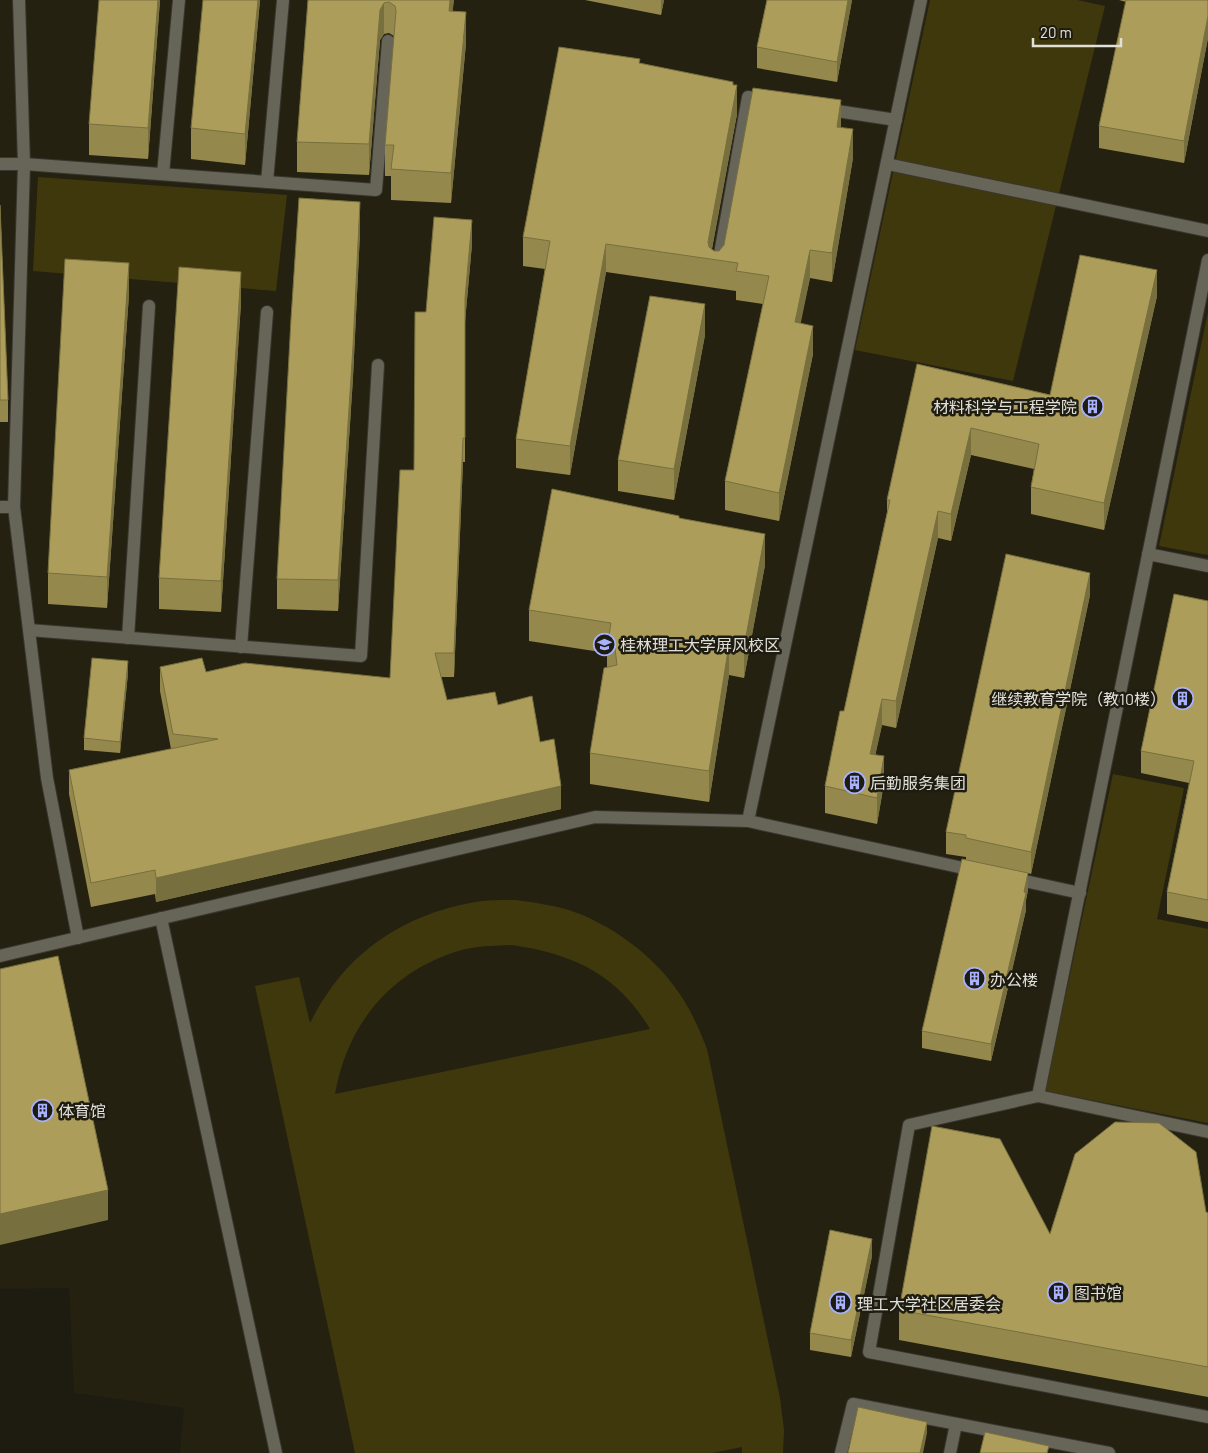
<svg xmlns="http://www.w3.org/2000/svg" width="1208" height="1453" viewBox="0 0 1208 1453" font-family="Barlow,'Noto Sans SC',sans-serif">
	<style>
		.built { fill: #252111 }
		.green { fill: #40380d; fill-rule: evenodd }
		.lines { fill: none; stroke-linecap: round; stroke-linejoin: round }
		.lane-casing { stroke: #383630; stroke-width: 14 }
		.lane { stroke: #676458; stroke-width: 12 }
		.wall { fill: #94884d }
		.shaded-wall { fill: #786f3f }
		.building { fill: #ac9e5a; stroke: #786f3f }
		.labels { text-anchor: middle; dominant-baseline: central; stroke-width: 5; stroke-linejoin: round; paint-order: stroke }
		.poi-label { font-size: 16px; fill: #e1e0d8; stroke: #1e1b11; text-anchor: start }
	</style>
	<rect width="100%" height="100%" fill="#1e1b11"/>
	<!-- built -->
	<polygon class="built" points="0,0 1208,0 1208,1453 180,1453 184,1408 74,1393 69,1288 0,1289"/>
	<!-- green -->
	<g class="green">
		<polygon points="930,0 1077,0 1105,6 1013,381 855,350"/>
		<polygon points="38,177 287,195 276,291 33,271"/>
		<polygon points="1208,312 1208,555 1159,546"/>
		<polygon points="1113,774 1184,788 1157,919 1208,929 1208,1123 1045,1091"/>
		<path d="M516,900C538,903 559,906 580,914C628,934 673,972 695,1021C700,1030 703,1040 707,1049L780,1398L784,1430L783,1453H742V1447L712,1453H355L255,986L299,977L310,1023C315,1014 319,1005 325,997C360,942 418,910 482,901C493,900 505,900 516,900ZM512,945C573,954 617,974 650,1029L335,1094C347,1026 388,974 455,952C473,946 492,946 512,945Z"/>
	</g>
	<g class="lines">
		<defs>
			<g id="lane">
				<polyline points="19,0 24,164 14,507 47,778 78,938"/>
				<polyline points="824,109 896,120"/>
				<polyline points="0,164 24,164 376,190 388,41"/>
				<polyline points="887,164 1208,231"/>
				<polyline points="163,174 179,0"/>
				<polyline points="267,182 283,0"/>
				<polyline points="718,265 748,97 767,100"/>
				<polyline points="0,507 14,507"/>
				<polyline points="1148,554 1208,566"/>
				<polyline points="29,630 361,656 378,365"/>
				<polyline points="128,638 149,306"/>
				<polyline points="241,647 267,312"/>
				<polyline points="748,821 921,0"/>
				<polyline points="1011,878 1080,893"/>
				<polyline points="161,918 276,1453"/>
				<polyline points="0,956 595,817 748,821 977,871"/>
				<polyline points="1038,1096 1208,260"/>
				<polyline points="1208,1132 1038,1096 909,1125 869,1352 1208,1417"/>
				<polyline points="841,1453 853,1404 1109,1453"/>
				<polyline points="950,1453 956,1424"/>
			</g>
		</defs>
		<!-- lane casing -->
		<use href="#lane" class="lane-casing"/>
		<!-- lane -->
		<use href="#lane" class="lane"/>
	</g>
	<!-- wall -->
	<g class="wall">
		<polygon points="160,0 148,159 89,155 89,124"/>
		<polygon points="260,0 245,165 191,159 191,128"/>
		<polygon points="308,0 454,0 452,11 466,43 451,203 391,200 391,176 385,176 385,145 394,36 389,33 384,34 380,40 369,175 297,172 297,142"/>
		<polygon points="585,0 664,0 661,15"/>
		<polygon points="767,0 852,0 837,82 757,68 757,47"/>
		<polygon points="1119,0 1208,0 1208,38 1184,163 1099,148 1099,126 1126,2"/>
		<polygon points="640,63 733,85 737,114 712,249 714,251 719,251 841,127 853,158 832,282 810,278 800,323 813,354 779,521 725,510 725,481 763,304 736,300 736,291 606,272 570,475 516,468 516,439 545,269 523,266 523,237"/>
		<polygon points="0,205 8,400 8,422 0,422"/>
		<polygon points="360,233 353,377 338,611 277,609 277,579"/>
		<polygon points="472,244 465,322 465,462 463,462 454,677 441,677 447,700 498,705 540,742 561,809 156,902 155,894 91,907 69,794 69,770 171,749 160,691 160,667 206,672 390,678 414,470 426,312"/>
		<polygon points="129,294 107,608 48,604 48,573"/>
		<polygon points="1157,296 1104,530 1031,514 1031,487 1034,469 971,455 951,541 938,538 896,728 882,725 875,755 884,783 877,824 825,813 825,786 844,711 887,513 887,500 917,364 1050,395"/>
		<polygon points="241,302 221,612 159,609 159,578"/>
		<polygon points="705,335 674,500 618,491 618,460"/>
		<polygon points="679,518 765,565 744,678 729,675 709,802 590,784 590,753 607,667 607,653 529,641 529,610"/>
		<polygon points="1090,595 1031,874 1028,873 1028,890 1026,900 1026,910 991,1061 922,1048 922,1031 966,859 966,857 946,854 946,832"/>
		<polygon points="1208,601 1208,922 1167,914 1167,892 1189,783 1141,773 1141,751"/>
		<polygon points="128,673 120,753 84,750 84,738"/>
		<polygon points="1206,1212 1208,1213 1208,1397 899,1340 899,1310 1050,1234"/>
		<polygon points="872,1256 851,1357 810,1350 810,1333"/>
	</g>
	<!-- shaded-wall -->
	<g class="shaded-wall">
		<polygon points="158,0 160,0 148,159 148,128"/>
		<polygon points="258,0 260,0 245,165 245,134"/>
		<polygon points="450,0 454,0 449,42 449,11"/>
		<polygon points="661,0 664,0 661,15"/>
		<polygon points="848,0 852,0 837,82 837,62"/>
		<polygon points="384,3 384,34 380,40 369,175 369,144 380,10"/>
		<polygon points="466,12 466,43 451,203 451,173"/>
		<polygon points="1208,16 1208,38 1184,163 1184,141"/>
		<polygon points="733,82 733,103 737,85 737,114 710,259 708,242"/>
		<polygon points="841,100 841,129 837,127"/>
		<polygon points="853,129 853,158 832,282 832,253"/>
		<polygon points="360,202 360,233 353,377 338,611 338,580"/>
		<polygon points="472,220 472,244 465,322 465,462 465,298"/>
		<polygon points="606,244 606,272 570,475 570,446"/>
		<polygon points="810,250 810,278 795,351 795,322"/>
		<polygon points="129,263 129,294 107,608 107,577"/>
		<polygon points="1157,270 1157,296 1104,530 1104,503"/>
		<polygon points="241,272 241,302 221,612 221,581"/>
		<polygon points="705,304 705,335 674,500 674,469"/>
		<polygon points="813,326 813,354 779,521 779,493"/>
		<polygon points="971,428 971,455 951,541 951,514"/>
		<polygon points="463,438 463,462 454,677 454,653"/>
		<polygon points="938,511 938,538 896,728 896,701"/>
		<polygon points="765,534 765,565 744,678 744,647"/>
		<polygon points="1090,573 1090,595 1031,874 1031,852"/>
		<polygon points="729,644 729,675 709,802 709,771"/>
		<polygon points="128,661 128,673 120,753 120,742"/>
		<polygon points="882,699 882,725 870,780 870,754"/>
		<polygon points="884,756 884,783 877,824 877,798"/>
		<polygon points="561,786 561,809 156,902 156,878"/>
		<polygon points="1028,873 1028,890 1026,900 1026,910 991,1061 991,1044"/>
		<polygon points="108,1190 108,1220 0,1245 0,1214"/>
		<polygon points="872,1239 872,1256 851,1357 851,1340"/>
		<polygon points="927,1422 927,1433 923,1453 920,1453"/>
	</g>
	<!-- building -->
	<g class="building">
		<polygon points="99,0 158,0 148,128 89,124"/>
		<polygon points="203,0 258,0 245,134 191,128"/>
		<polygon points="308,0 450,0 449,11 466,12 451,173 391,169 394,145 385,145 396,11 395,6 389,2 384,3 380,10 369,144 297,142"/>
		<polygon points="767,0 848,0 837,62 757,47"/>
		<polygon points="1126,0 1208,0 1208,16 1184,141 1099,126"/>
		<polygon points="559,47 640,59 639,63 733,82 733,85 737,85 708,242 709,247 714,251 719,251 724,245 753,88 841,100 837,127 853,129 832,253 810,250 795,322 813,326 779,493 725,481 769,276 736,271 738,263 606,244 570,446 516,439 550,241 523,237"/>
		<polygon points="299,198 360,202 353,346 338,580 277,579 291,319"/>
		<polygon points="0,205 8,400 0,400"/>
		<polygon points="434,217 472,220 465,298 465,438 463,438 454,653 435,653 447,700 495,692 498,705 532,696 540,742 554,739 561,786 156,878 155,870 91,883 69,770 218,739 173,734 160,667 202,658 206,672 245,663 390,678 400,470 414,470 415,312 426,312"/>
		<polygon points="1080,255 1157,270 1104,503 1031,487 1039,444 971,428 951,514 938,511 896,701 882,699 870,754 884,756 877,798 825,786 840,711 844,711 890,500 887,500 917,364 1050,395"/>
		<polygon points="65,259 129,263 107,577 48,573"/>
		<polygon points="179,267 241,272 221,581 159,578"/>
		<polygon points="650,296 705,304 674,469 618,460"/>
		<polygon points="552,489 679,516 679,518 765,534 744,647 729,644 709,771 590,753 604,668 617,665 615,648 607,648 611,623 529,610"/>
		<polygon points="1006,554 1090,573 1031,852 966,838 966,835 946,832"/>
		<polygon points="1174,594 1208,601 1208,900 1167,892 1194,761 1141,751"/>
		<polygon points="92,658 128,661 120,742 84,738"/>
		<polygon points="962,859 1028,873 1024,892 1026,893 991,1044 922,1031"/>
		<polygon points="58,956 108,1190 0,1214 0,969"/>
		<polygon points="1115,1122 1159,1123 1196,1152 1206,1212 1208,1213 1208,1367 899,1310 932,1126 1000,1139 1050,1234 1075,1154"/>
		<polygon points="830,1230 872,1239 851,1340 810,1333"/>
		<polygon points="858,1407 927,1422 920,1453 848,1453"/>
		<polygon points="985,1432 1049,1446 1047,1453 980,1453"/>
	</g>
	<!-- icons -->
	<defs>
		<symbol id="building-ring" viewBox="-11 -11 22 22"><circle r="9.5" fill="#1e1b11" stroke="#a7b1fc" stroke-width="1.5"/><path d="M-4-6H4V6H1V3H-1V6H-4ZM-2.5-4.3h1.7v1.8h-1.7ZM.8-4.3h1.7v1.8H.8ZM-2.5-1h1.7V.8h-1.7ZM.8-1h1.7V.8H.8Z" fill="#a7b1fc"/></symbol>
		<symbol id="university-ring" viewBox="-11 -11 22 22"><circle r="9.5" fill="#1e1b11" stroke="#a7b1fc" stroke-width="1.5"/><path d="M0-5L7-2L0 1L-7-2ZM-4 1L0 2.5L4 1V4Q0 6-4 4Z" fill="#a7b1fc"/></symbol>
	</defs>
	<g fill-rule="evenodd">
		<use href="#building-ring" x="1080" y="394" width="25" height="25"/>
		<use href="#university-ring" x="592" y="632" width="25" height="25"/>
		<use href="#building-ring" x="1170" y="686" width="25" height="25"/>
		<use href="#building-ring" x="842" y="770" width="25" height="25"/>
		<use href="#building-ring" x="962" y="966" width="25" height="25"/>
		<use href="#building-ring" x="30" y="1098" width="25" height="25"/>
		<use href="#building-ring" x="1046" y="1280" width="25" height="25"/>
		<use href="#building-ring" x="828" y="1290" width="25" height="25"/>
	</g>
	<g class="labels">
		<!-- poi labels -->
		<g class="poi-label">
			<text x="1077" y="406" text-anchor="end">材料科学与工程学院</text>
			<text x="620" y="644">桂林理工大学屏风校区</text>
			<text x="1166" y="698" text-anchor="end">继续教育学院（教10楼）</text>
			<text x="870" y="782">后勤服务集团</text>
			<text x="990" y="979">办公楼</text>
			<text x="58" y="1110">体育馆</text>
			<text x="1074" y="1292">图书馆</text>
			<text x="857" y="1303">理工大学社区居委会</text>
		</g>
	</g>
	<!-- scale -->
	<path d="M1033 38v8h88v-8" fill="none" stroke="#e1e0d8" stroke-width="2.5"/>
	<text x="1040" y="38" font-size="15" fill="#e1e0d8" stroke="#1e1b11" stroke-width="4" paint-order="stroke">20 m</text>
</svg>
